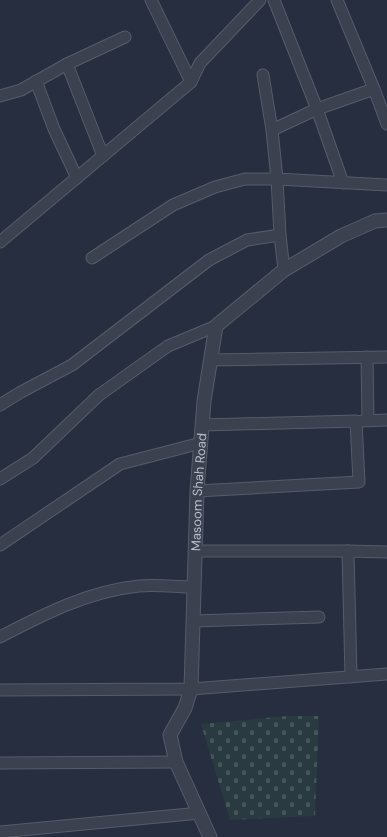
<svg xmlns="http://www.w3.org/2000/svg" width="387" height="837" viewBox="0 0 387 837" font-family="'DM Sans',sans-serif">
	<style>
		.cemetery { fill: url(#cemetery-stones) }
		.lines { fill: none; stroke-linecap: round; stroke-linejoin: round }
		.minor-casing { stroke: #565c6a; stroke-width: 13 }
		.tertiary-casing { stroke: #565c6a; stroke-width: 15 }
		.minor { stroke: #3b414f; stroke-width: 11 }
		.tertiary { stroke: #3b414f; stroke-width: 13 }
		.labels { text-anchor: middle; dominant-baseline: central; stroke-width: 4; stroke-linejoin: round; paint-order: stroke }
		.street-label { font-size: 13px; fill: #b8bcca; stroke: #202634 }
	</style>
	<defs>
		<pattern id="cemetery-stones" width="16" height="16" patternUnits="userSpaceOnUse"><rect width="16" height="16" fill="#293a40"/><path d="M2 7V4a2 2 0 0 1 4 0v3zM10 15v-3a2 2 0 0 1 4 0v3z" fill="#46555a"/></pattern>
	</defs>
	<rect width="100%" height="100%" fill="#272e3f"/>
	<!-- cemetery -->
	<polygon class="cemetery" points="287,716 319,716 315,816 230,820 201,724"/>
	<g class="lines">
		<defs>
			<g id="minor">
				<polyline points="151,0 191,82"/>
				<polyline points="274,0 317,109 343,183"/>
				<polyline points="337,0 374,89 387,124"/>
				<polyline points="67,64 103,156"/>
				<polyline points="263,75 272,130 277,179 387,185"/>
				<polyline points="36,81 54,129 77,178"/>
				<polyline points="0,96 21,90 67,64 125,37"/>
				<polyline points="272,130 317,109 374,89"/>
				<polyline points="0,242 191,82 200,63 260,0"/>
				<polyline points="92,258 173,205 215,187 245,179 277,179 280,235 284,270"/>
				<polyline points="367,357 368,420"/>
				<polyline points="211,360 387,357"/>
				<polyline points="0,405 21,392 72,365 209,260 247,240 280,235"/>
				<polyline points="362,421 387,420"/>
				<polyline points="0,479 33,458 99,395 168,346 216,326"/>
				<polyline points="197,491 359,482 356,421 203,425"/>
				<polyline points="0,545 120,464 201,443"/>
				<polyline points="195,551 348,551 351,677"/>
				<polyline points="348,551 387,552"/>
				<polyline points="193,621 319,617"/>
				<path d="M0,637C44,614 89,591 139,586C157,584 176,587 194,587"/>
				<polyline points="0,690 191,689 387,674"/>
				<polyline points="0,763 176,762"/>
				<polyline points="0,832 200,813"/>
			</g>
			<g id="tertiary">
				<path id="s1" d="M210,837L176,762L170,735L185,708L191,689L197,491L204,401L216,326L284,270L341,236L375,221L387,220"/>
			</g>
		</defs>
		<!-- minor casing -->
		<use href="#minor" class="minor-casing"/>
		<!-- tertiary casing -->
		<use href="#tertiary" class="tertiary-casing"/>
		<!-- minor -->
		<use href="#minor" class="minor"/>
		<!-- tertiary -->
		<use href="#tertiary" class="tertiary"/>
	</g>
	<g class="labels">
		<!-- street labels -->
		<g class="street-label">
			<text stroke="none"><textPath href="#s1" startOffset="358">Masoom Shah Road</textPath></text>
		</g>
	</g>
</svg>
